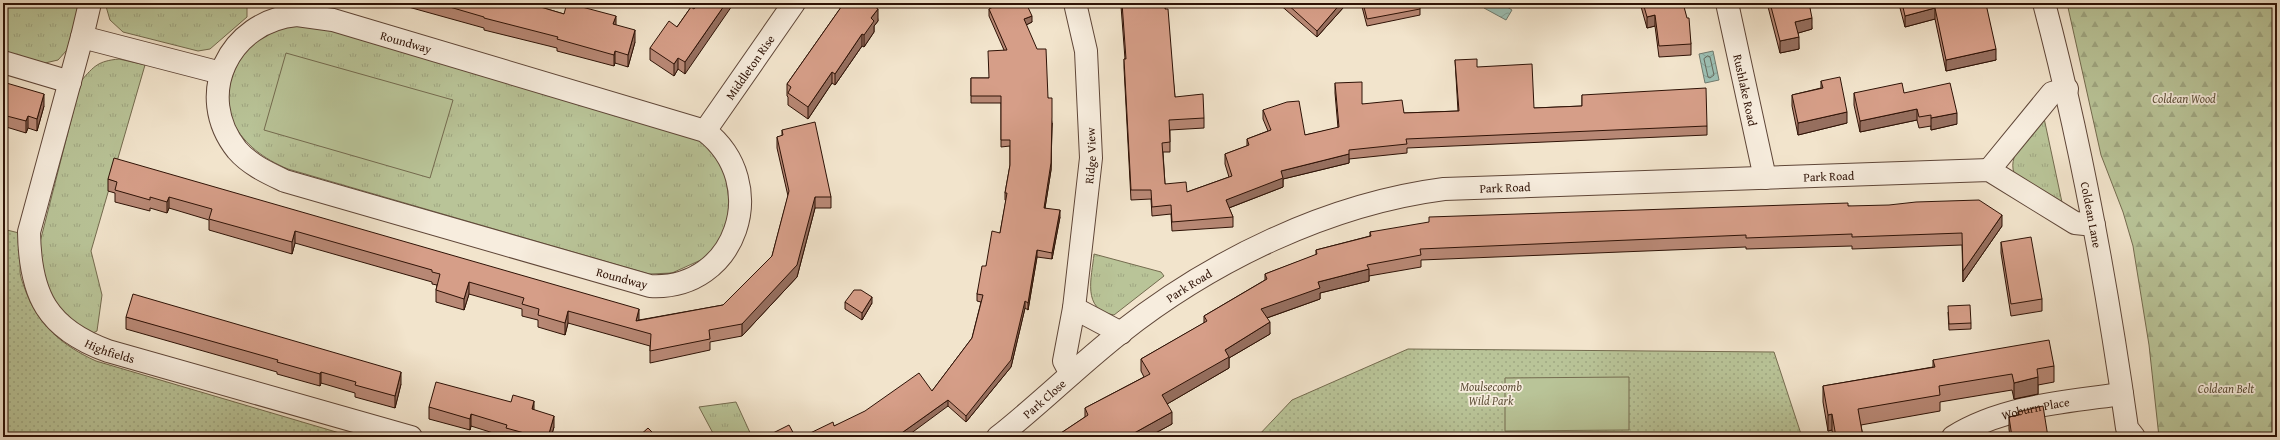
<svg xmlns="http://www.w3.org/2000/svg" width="2280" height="440" viewBox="0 0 2280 440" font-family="'Gentium Book Plus',serif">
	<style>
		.grass { fill: url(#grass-tufts); stroke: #746b4f }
		.forest { fill: url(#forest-firs); stroke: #746b4f }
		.park { fill: url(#park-dots); stroke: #746b4f }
		.pitch { fill: #b9c498; stroke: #746b4f }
		.water { fill: url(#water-waves); stroke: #707a6e }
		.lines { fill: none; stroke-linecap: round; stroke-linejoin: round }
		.shore { stroke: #65685c; stroke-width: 1 }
		.minor-casing { stroke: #5f4638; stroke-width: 24 }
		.minor { stroke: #f7edde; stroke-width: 22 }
		.wall { fill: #b88875; stroke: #2e1206 }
		.shaded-wall { fill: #966f5f; stroke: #2e1206 }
		.building { fill: #d69e88; stroke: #2e1206 }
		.labels { text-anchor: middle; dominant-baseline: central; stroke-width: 3.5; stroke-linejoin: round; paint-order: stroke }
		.street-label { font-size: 12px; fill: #2e1206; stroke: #f7edde }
		.park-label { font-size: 12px; font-style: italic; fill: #5f5039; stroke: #f7edde }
	</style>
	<defs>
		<pattern id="grass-tufts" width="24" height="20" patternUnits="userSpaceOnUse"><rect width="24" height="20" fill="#b9c498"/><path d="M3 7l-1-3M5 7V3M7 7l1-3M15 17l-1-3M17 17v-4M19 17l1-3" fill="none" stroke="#9fa782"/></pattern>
		<pattern id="forest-firs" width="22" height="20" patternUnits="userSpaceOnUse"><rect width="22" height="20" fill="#b9c498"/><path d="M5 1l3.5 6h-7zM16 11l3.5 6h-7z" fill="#9fa782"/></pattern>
		<pattern id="park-dots" width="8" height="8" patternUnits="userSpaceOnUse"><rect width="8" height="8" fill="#b9c498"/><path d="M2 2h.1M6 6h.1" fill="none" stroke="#9fa782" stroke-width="1.8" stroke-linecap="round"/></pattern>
		<pattern id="water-waves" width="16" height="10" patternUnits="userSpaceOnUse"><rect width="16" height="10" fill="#9cbfb3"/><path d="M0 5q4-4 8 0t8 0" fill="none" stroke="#87a398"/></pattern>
	</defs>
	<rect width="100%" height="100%" fill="#f2e4cc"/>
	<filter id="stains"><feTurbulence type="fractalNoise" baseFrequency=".005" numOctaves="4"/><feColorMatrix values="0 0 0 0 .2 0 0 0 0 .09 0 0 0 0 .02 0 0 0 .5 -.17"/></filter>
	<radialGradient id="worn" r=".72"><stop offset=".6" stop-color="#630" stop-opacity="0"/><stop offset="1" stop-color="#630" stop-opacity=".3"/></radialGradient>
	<!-- grass -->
	<g class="grass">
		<polygon points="3,3 80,3 67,50 58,60 45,63 3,51"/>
		<polygon points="105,3 247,3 247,17 210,49 198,51 123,32 110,20"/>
		<path d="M310,24L700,137L724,166L731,213L718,244L703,259L672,273L649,274L288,169C239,149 209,107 242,57C250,45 265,31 279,27C289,24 300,25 310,24Z"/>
		<path d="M119,59L145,65L91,251L102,295L97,331L89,335L72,324L52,301L37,254L81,81C94,66 98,61 119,59Z"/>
		<path d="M2044,118L2063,207L2014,173C2007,152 2032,133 2044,118Z"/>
		<path d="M1094,254L1161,272L1164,276L1114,315C1081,310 1092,277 1094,254Z"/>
		<polygon points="736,402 752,437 715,437 699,407"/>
	</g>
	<!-- forest -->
	<polygon class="forest" points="2067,3 2277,3 2277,437 2159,437 2149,345 2133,246 2123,212 2101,155"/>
	<!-- park -->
	<g class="park">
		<path d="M3,229L23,234C23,246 20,259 20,271C20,277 24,286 26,292C39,326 63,346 96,361L353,437H3Z"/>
		<polygon points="1408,349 1774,352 1802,437 1257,437 1292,400"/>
	</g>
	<!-- pitch -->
	<g class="pitch">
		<polygon points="286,53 453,100 430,178 264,130"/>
		<polygon points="1629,377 1629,430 1505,431 1505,378"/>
	</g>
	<!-- water -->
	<g class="water">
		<polygon points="1487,3 1501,3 1512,10 1506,20 1484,8"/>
		<polygon points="1713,51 1719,80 1705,83 1699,54"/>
	</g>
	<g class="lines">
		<!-- shore -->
		<polygon class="shore" points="1708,56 1710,57 1714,75 1710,78 1708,77 1704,59"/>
		<defs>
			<g id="minor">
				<path id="s1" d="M90,3L82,37L29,232C30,295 47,329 108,351L411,437"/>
				<path id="s2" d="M1727,3L1765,178"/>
				<path id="s3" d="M2044,3C2081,143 2107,285 2127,428L2134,437"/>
				<path d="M297,15L333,20L705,131C772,183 737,291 650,286L285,181C268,173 250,165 237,150C193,95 229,21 297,15Z"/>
				<polyline points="82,37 221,73"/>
				<polyline points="3,62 70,82"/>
				<path id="s4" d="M705,131L794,3"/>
				<polyline points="1989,170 2052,93 2067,89"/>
				<polyline points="1074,308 1121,333"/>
				<path id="s5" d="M1071,374L1064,361L1074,308L1091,158L1086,51L1075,3"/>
				<path id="s6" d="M998,437C1040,404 1078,366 1120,333C1211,261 1328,204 1444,189L1989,170L2075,223L2094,225"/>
				<path id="s7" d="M1953,437C2003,406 2065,402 2122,394"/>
			</g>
		</defs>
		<!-- minor casing -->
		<use href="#minor" class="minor-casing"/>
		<!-- minor -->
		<use href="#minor" class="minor"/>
	</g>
	<!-- wall -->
	<g class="wall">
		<polygon points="394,3 527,3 564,14 616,25 635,42 628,67 615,63 614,66 557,51 557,48 484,30 484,28"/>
		<polygon points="844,3 879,3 876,7 878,21 874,26 874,32 864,47 862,46 835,85 832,83 808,119 788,105 788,97 787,96 787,84"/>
		<polygon points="999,3 1026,3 1032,22 1026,25 1048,98 1052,123 1051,170 1045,208 1060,217 1052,259 1037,257 1028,310 1025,308 1011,367 966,422 948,406 834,426 932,391 972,338 981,302 977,301 977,294 986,266 1000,233 1006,200 1005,200 1005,193 1010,165 1010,146 1001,147 1001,103 971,103 971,78 989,78 1004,50 989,16 989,9 1000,4"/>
		<polygon points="1116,3 1165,3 1175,97 1204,118 1204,128 1170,130 1170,152 1163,152 1165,184 1187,192 1229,177 1225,164 1225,154 1247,146 1247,139 1268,131 1263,119 1263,110 1305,135 1338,128 1335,93 1335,83 1362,104 1404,113 1458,111 1455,60 1477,67 1534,108 1582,106 1582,95 1707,126 1707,135 1407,148 1407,153 1349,159 1349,163 1283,179 1283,187 1229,208 1233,217 1233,227 1172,231 1171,214 1152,216 1151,199 1131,200 1124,68 1124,59 1125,59 1121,6 1116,7"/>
		<polygon points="1278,3 1343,3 1343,8 1317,37"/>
		<polygon points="1361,3 1419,3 1420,9 1420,15 1367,26"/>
		<polygon points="1640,3 1683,3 1691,44 1691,55 1659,57 1655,26 1647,28"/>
		<polygon points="1767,3 1809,3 1812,29 1798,33 1799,49 1780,53"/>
		<polygon points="1900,3 1981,3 1996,60 1946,71 1935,19 1905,27 1900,8"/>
		<polygon points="691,7 685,74 678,69 674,76 650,60 650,48 677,27"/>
		<polygon points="1821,81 1847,123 1798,135 1792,106 1792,95 1821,88"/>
		<polygon points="3,82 44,106 37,131 28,128 26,133 3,126"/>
		<polygon points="1854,93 1904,93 1957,124 1931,130 1931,126 1919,128 1917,120 1860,132 1854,105"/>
		<polygon points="782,130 831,197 831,208 815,208 797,277 742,336 710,342 710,350 650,363 650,346 568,323 565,335 538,327 538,320 522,316 522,309 469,294 464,310 436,302 436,290 437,285 432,284 432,282 295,243 292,254 209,230 209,220 169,208 167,213 150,208 150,211 115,202 115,193 108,191 108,179 639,320 723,305 772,256 788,196 777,148 777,137 782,136"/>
		<polygon points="1848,206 2002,226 1963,282 1962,245 1852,249 1852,246 1746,249 1746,247 1421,260 1421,267 1369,276 1369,281 1320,293 1320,299 1267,318 1270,334 1229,358 1229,368 1167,404 1172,424 1148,437 1055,437 1085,417 1085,408 1144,377 1141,371 1141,359 1204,323 1204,316 1265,280 1265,274 1316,255 1316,250 1370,236 1370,232"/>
		<polygon points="2001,242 2042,299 2042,311 2011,316 2001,253"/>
		<polygon points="845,302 872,303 862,320 845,309"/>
		<polygon points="1948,312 1971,323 1971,329 1949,330"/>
		<polygon points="126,317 401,384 395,408 355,397 355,393 321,383 320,386 277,374 277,372 126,329"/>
		<polygon points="1933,360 2054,366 2054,382 2038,385 2038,394 2014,399 2012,390 1940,402 1940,411 1861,425 1863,437 1833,437 1832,430 1828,431 1823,402 1823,386 1933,367"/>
		<polygon points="429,407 534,410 554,427 551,437 506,437 471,426 470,430 429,419"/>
		<polygon points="2018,412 2048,437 2010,437 2009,429 2009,417 2018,415"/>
	</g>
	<!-- shaded-wall -->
	<g class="shaded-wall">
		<polygon points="726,3 734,3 685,74 685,62"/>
		<polygon points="870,3 879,3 870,15"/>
		<polygon points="1341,3 1343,3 1343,8 1317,37 1317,31"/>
		<polygon points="1935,8 1935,19 1905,27 1905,16"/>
		<polygon points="878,9 878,21 874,26 874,32 864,47 864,35 871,18"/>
		<polygon points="1655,15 1655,26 1647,28 1647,17"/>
		<polygon points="616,16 616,28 613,24"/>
		<polygon points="1032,16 1032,22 1024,26 1024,19"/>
		<polygon points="1812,18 1812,29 1795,34 1795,22"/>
		<polygon points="635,30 635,42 628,67 628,55"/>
		<polygon points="862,34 862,46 835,85 835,74"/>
		<polygon points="1799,37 1799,49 1780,53 1780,41"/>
		<polygon points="1996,49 1996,60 1946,71 1946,60"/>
		<polygon points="615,51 615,63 614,66 614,55"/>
		<polygon points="678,58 678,69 674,76 674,64"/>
		<polygon points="832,72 832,83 808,119 808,107"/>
		<polygon points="44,94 44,106 37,131 37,119"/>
		<polygon points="1917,109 1917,120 1860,132 1860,121"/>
		<polygon points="1847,112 1847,123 1798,135 1798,123"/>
		<polygon points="1957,113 1957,124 1931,130 1931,118"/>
		<polygon points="28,116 28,128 26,133 26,121"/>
		<polygon points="1052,123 1051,170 1044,214 1044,208"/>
		<polygon points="1349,154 1349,163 1283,179 1283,187 1226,209 1226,200 1281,171"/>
		<polygon points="169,197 169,208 167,213 167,202"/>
		<polygon points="815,197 815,208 797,277 742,336 742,324"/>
		<polygon points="1060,210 1060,217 1052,259 1052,253"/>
		<polygon points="2002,215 2002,226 1963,282 1963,271"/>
		<polygon points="295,231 295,243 292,254 292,242"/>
		<polygon points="1037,250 1037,257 1028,310 1028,303"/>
		<polygon points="1369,269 1369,281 1320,293 1320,299 1261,320 1261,309 1318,282"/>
		<polygon points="469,282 469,294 464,310 464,299"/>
		<polygon points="872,297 872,303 862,320 862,313"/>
		<polygon points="1025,301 1025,308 1011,367 966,422 966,416"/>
		<polygon points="639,309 639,320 636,321"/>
		<polygon points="568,311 568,323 565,335 565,323"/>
		<polygon points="1270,322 1270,334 1229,358 1229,368 1162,407 1162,395 1225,350"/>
		<polygon points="321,372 321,383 320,386 320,374"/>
		<polygon points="401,372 401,384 395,408 395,396"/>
		<polygon points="2038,377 2038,394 2014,399 2014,383"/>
		<polygon points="948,400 948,406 906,437 896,437"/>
		<polygon points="534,401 534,413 532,409"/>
		<polygon points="1172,412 1172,424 1148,437 1127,437"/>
		<polygon points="471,414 471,426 470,430 470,419"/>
		<polygon points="1832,414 1832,430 1828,431 1828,415"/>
		<polygon points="554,416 554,427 551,437 548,437"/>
	</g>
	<!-- building -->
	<g class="building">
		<polygon points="436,3 527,3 564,14 567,3 616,16 613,24 635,30 628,55 615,51 614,55 557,39 558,37 484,18 484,17"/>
		<polygon points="698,3 726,3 685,62 678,58 674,64 650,48 669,21 677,27 691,7 694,9"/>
		<polygon points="844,3 870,3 878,9 871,18 874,21 864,35 862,34 835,74 832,72 808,107 788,93 791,87 787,84"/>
		<polygon points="1001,3 1026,3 1032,16 1024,19 1037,49 1046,49 1048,98 1052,98 1052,117 1051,163 1044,208 1060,210 1052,253 1037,250 1028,303 1025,301 1011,360 966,416 948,400 896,437 802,437 833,422 834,426 865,411 919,373 932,391 972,338 983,295 977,294 982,266 986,266 992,231 1000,233 1007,193 1005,193 1010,165 1010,140 1001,140 1001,96 971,96 971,78 989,78 988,51 1007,50 989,9"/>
		<polygon points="1122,3 1165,3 1165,9 1168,9 1175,97 1203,94 1204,118 1169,120 1170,142 1162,143 1165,184 1186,182 1187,192 1232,176 1225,154 1249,145 1247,139 1271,130 1263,110 1287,102 1299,101 1305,135 1339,127 1335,83 1362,82 1362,104 1402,100 1404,113 1459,111 1455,60 1477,59 1477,67 1532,64 1534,108 1582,106 1582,95 1706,88 1707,126 1406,139 1407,144 1349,150 1349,154 1281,171 1283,178 1226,200 1233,217 1172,222 1171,205 1152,207 1151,190 1131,190 1124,59 1126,59"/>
		<polygon points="1286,3 1341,3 1317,31"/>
		<polygon points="1363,3 1419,3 1420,9 1367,19"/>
		<polygon points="1643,3 1683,3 1687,18 1689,18 1691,44 1659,46 1655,15 1647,17"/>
		<polygon points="1770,3 1809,3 1812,18 1795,22 1799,37 1780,41"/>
		<polygon points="1902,3 1981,3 1981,5 1986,4 1996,49 1946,60 1935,8 1905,16"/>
		<polygon points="1840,77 1847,112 1798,123 1792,95 1823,88 1821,81"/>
		<polygon points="3,82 44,94 37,119 28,116 26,121 3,115"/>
		<polygon points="1902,83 1904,93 1950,83 1957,113 1931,118 1931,115 1919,117 1917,109 1860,121 1854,93"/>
		<polygon points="815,122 831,197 815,197 797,265 742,324 709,330 710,339 650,351 651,334 568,311 565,323 538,315 539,309 522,304 524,298 469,282 464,299 436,290 440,274 432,272 432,270 295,231 292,242 209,219 212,209 169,197 167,202 150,197 150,200 115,190 117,182 108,179 114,158 639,309 636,321 723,305 772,256 789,191 777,137 783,135 782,130"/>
		<polygon points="1979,200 2002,215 1963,271 1962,233 1852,237 1852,234 1746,238 1746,235 1420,249 1421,255 1367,265 1369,269 1318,282 1320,288 1261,309 1270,322 1225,350 1229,357 1162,395 1172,412 1127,437 1055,437 1088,415 1085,408 1150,374 1141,359 1207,321 1204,316 1267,279 1265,274 1317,254 1316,250 1371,236 1370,232 1429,222 1429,217 1848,203 1848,206 1889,205 1916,202"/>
		<polygon points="2031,237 2042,299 2011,304 2001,242"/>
		<polygon points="854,290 861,290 872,297 862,313 845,302"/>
		<polygon points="133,294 401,372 395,396 355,385 356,382 321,372 320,374 277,362 278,360 126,317"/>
		<polygon points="1970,305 1971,323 1949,324 1948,306"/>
		<polygon points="2049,340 2054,366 2037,369 2038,377 2014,383 2012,374 1939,386 1940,395 1858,409 1863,437 1836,437 1832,414 1828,415 1823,386 1935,367 1933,360"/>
		<polygon points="436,382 511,402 513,395 534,401 532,409 554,416 548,437 539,437 506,428 507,425 471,414 470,419 429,407"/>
		<polygon points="2043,406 2048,437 2012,437 2009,417 2019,415 2018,412"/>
		<polygon points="789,425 795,436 797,435 799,437 765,437"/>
		<polygon points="648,428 657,437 638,437"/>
		<polygon points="597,434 609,437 596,437"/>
	</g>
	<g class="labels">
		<!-- street labels -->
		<g class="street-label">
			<text transform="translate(406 42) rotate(16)">Roundway</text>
			<text stroke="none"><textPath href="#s4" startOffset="78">Middleton Rise</textPath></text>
			<text stroke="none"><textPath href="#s2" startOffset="89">Rushlake Road</textPath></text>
			<text stroke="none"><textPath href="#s5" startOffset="222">Ridge View</textPath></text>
			<text stroke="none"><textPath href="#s6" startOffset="904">Park Road</textPath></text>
			<text stroke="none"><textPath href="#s6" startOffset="580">Park Road</textPath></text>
			<text stroke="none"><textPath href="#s3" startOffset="217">Coldean Lane</textPath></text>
			<text transform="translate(622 278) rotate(15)">Roundway</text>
			<text stroke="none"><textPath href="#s6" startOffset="244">Park Road</textPath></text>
			<text stroke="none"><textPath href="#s1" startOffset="394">Highfields</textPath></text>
			<text stroke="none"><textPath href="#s6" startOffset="60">Park Close</textPath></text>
			<text stroke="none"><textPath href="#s7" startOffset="88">Woburn Place</textPath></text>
		</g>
		<!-- park labels -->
		<g class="park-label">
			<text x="2184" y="98">Coldean Wood</text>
			<text x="1491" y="386">Moulsecoomb<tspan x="1491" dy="14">Wild Park</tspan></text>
			<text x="2226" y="388">Coldean Belt</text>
		</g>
	</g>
	<!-- margin -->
	<rect width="2280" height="440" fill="none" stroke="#f2e4cc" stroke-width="16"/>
	<rect x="4" y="4" width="2272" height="432" fill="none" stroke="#2e1206" stroke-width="2"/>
	<rect x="8" y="8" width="2264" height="424" fill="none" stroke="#2e1206"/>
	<rect width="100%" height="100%" filter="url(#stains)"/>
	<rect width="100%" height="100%" fill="url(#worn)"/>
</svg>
